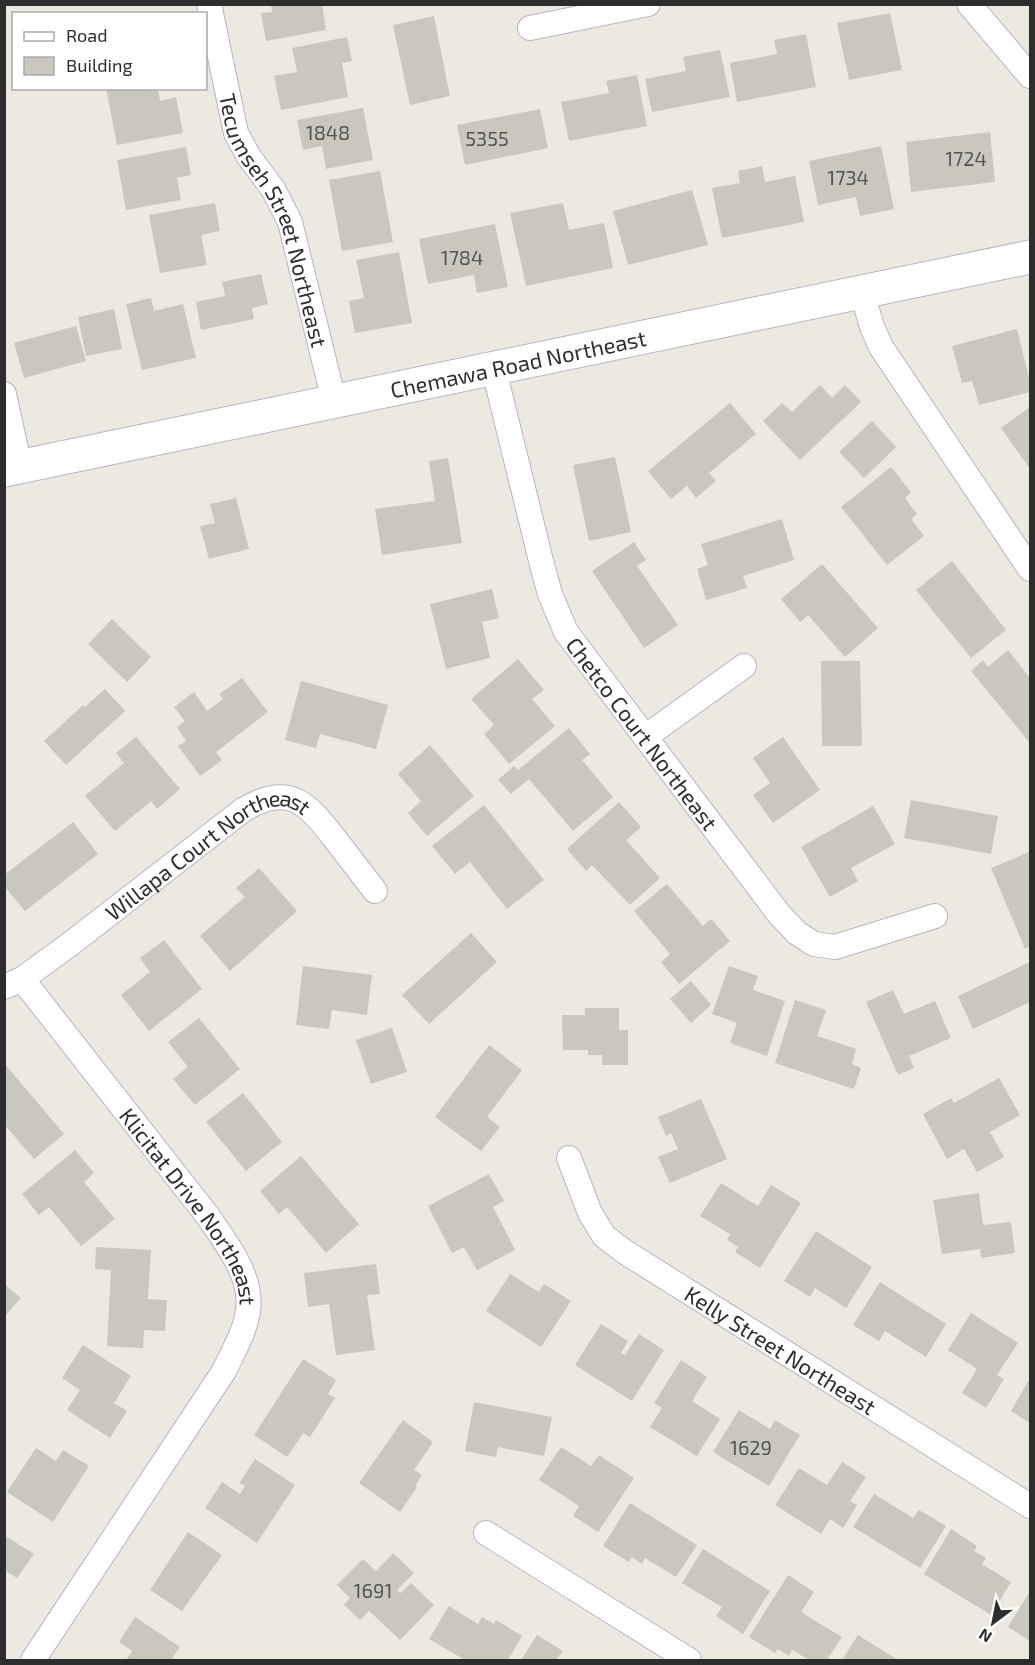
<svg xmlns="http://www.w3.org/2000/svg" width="1035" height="1665" viewBox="0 0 1035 1665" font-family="'Exo 2',sans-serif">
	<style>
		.building { fill: #c9c7c0 }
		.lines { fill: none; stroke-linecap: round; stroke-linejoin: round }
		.street-casing { stroke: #b5b6bf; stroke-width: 26 }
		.secondary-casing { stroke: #b5b6bf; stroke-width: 35 }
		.street { stroke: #fff; stroke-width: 24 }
		.secondary { stroke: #fff; stroke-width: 33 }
		.labels { text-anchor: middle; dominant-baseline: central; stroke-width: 6; stroke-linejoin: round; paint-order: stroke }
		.number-label { font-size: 20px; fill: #545452 }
		.street-label { font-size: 22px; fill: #2d2d2d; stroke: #fff }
	</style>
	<rect width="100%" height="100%" fill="#ede9e2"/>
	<!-- building -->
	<g class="building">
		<polygon points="271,4 322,4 326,30 266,41 261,13 272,12"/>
		<polygon points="890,13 902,70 849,80 837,23"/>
		<polygon points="434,16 450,96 410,105 393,25"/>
		<polygon points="806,34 816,87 737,102 730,63 777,54 774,40"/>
		<polygon points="347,37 352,61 342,63 348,97 281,110 274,76 297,72 292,48"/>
		<polygon points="720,50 730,97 652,112 645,79 686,71 683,57"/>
		<polygon points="637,75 647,126 569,141 561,102 609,93 606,81"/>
		<polygon points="106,88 158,88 160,101 176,97 183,133 117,145"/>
		<polygon points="363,108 373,160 326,169 322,146 303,150 297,120"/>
		<polygon points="540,109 548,148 465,165 457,125"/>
		<polygon points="990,132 995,182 911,192 906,142"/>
		<polygon points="881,146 894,209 860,216 856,197 818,205 809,161"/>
		<polygon points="186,147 191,175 177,178 181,200 126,210 117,160"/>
		<polygon points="762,166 765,182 795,176 804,222 722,238 712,188 740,183 738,171"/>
		<polygon points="380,171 393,242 342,251 329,180"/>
		<polygon points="692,190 708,245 628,265 613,211"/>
		<polygon points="215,203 220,231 201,235 207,265 160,273 149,215"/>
		<polygon points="563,203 569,230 604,223 613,268 526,286 510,213"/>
		<polygon points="495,224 508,287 477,293 474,275 428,284 419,239"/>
		<polygon points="399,252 412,323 355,333 349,301 364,298 356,260"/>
		<polygon points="261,274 268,304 252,308 254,319 201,330 196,302 225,296 222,282"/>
		<polygon points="151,298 154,311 183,304 196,358 142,370 126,304"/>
		<polygon points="114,309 122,349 86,356 78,317"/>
		<polygon points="76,326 86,361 24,378 14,343"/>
		<polygon points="1017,329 1030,382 1030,392 979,405 972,381 962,383 952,346"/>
		<polygon points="820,385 832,398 845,385 861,402 800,460 763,421 782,403 792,412"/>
		<polygon points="730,403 756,434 709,473 716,481 696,498 687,486 671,499 648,471"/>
		<polygon points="1030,407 1030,469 1001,428"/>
		<polygon points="872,421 896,447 864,478 839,452"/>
		<polygon points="615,457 631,532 589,541 573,465"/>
		<polygon points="448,458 462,543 382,555 375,509 435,501 429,461"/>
		<polygon points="891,467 911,492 905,498 917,514 911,519 924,536 887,565 841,507"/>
		<polygon points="236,498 249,549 209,559 200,526 215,523 210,504"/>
		<polygon points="782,519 794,560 743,576 747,588 706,600 697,569 708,565 701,544"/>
		<polygon points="634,542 646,560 637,566 678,625 644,648 592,571"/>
		<polygon points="952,561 1006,630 971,658 916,590"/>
		<polygon points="822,564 878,628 845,657 808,615 800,622 781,599"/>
		<polygon points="492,589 499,618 482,622 490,658 446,669 430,604"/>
		<polygon points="112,619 151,657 127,682 88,644"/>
		<polygon points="1008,650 1030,678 1030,743 971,671 983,660 988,667"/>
		<polygon points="518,659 544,690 532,699 555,726 509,764 484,734 494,725 471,699"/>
		<polygon points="821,661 860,661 862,746 822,746"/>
		<polygon points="242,678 268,712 216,752 222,760 200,776 178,746 186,741 177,727 185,721 174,707 194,692 207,711 223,699 219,694"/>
		<polygon points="301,681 388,705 376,749 320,734 316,748 285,740"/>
		<polygon points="105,689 125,711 66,765 44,741 83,705 85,707"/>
		<polygon points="569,728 590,754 582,760 613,797 573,831 529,779 511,794 498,780 514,766 518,770"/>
		<polygon points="136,737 180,789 157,809 151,801 115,831 85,796 124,763 116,753"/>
		<polygon points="783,737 820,790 773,823 753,795 770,783 753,758"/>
		<polygon points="430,745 474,796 427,836 408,813 421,801 398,774"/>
		<polygon points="911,800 998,816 991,854 904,838"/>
		<polygon points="619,802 641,827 626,840 660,878 630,905 592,865 586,871 567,849"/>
		<polygon points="484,805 544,880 507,909 470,862 455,874 432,846"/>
		<polygon points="873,806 895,844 851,868 858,881 830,897 801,847"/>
		<polygon points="73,822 98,854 25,911 4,886 4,875"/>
		<polygon points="1029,852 1030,946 1025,949 991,868"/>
		<polygon points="259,868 297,911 230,971 200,936 245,897 236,888"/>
		<polygon points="667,884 703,926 711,919 730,941 679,984 661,962 670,954 634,911"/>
		<polygon points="471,933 497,962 429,1024 402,995"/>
		<polygon points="164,940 202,989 149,1031 121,995 150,972 140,958"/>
		<polygon points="1030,962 1030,1002 973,1029 958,996"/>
		<polygon points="303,966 372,975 367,1015 332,1010 329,1029 296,1025"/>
		<polygon points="729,966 758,976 753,990 785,1001 767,1056 730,1043 737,1023 712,1014"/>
		<polygon points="691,981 711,1005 691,1023 670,999"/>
		<polygon points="893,990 904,1014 935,1001 951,1038 909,1056 914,1068 898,1075 866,1002"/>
		<polygon points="795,1000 826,1010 817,1036 856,1049 852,1064 861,1068 854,1089 775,1063"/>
		<polygon points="585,1008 619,1008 619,1030 628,1030 628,1065 602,1065 602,1055 588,1055 588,1050 563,1050 562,1015 585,1015"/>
		<polygon points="199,1018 240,1069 195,1105 173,1079 188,1067 168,1042"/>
		<polygon points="392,1028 407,1072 371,1084 356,1040"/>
		<polygon points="489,1045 522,1070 487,1117 500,1127 481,1151 435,1117"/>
		<polygon points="4,1063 64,1134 34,1159 4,1124"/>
		<polygon points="999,1078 1020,1115 990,1132 1004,1157 977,1172 964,1149 947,1159 923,1114 951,1098 954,1103"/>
		<polygon points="243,1093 282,1142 246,1171 206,1122"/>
		<polygon points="701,1099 727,1159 670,1183 658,1157 678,1149 671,1133 666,1136 658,1117"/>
		<polygon points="75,1150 94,1173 84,1182 115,1219 81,1246 49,1207 39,1215 22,1194"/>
		<polygon points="301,1156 359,1224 326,1253 287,1207 279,1214 260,1191"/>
		<polygon points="489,1174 504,1201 493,1207 515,1250 477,1270 464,1247 452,1253 428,1206"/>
		<polygon points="721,1183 758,1206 771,1185 801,1203 760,1268 735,1252 738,1247 727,1240 730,1234 700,1216"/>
		<polygon points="979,1193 983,1225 1011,1222 1015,1253 981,1258 980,1249 942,1254 933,1200"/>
		<polygon points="816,1231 872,1267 846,1308 815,1288 810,1297 784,1281"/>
		<polygon points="96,1247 151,1250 148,1299 167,1300 165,1331 144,1330 143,1348 107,1346 111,1270 95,1269"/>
		<polygon points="376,1264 380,1294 367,1295 375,1350 336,1355 329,1304 308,1307 304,1273"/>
		<polygon points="510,1274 539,1292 544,1284 571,1301 541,1347 486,1311"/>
		<polygon points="880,1282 946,1324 926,1357 885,1331 879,1341 853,1325"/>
		<polygon points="4,1284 21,1298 4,1317"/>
		<polygon points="971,1313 1018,1343 997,1375 1004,1379 986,1408 962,1393 977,1369 948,1350"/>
		<polygon points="601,1324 628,1341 621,1353 625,1355 639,1334 664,1350 632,1401 575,1365"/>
		<polygon points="83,1345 131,1376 114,1403 127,1411 110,1438 67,1410 80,1390 62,1378"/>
		<polygon points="303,1359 336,1380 328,1394 335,1398 310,1437 303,1433 287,1457 254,1435"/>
		<polygon points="681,1360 707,1377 692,1401 720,1419 697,1456 650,1427 662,1408 654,1403"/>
		<polygon points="1030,1378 1030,1423 1011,1411"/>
		<polygon points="474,1402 552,1417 544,1456 498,1447 496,1457 465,1451"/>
		<polygon points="739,1410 770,1429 775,1420 800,1435 769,1486 713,1452"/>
		<polygon points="403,1420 433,1442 414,1470 422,1475 415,1486 417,1487 400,1512 359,1483"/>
		<polygon points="561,1447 591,1466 599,1455 634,1478 598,1532 573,1516 579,1506 539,1480"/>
		<polygon points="36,1448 56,1461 63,1450 89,1466 53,1522 7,1492"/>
		<polygon points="255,1459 295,1485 257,1543 205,1508 222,1482 240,1494 245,1486 239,1483"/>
		<polygon points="842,1462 866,1477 850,1501 857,1505 843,1528 830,1519 821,1534 775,1505 799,1468 827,1485"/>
		<polygon points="874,1494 913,1518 919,1510 946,1526 920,1568 853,1527"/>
		<polygon points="630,1503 697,1545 676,1577 645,1558 642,1564 632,1557 629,1562 603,1546"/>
		<polygon points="951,1529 977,1546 974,1551 986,1558 982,1564 1011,1582 991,1615 924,1574"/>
		<polygon points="188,1532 222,1555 182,1611 150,1590"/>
		<polygon points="4,1535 34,1554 17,1578 4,1570"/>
		<polygon points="703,1549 770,1591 743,1634 716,1616 722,1607 682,1583"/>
		<polygon points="393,1553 414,1573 397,1590 401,1593 411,1583 434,1605 400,1640 369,1611 360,1620 344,1605 350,1598 337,1585 363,1559 376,1571"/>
		<polygon points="788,1575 814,1592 801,1612 842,1637 827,1660 809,1660 792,1650 789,1656 778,1649 775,1653 749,1637"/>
		<polygon points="1030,1591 1030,1641 1008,1627"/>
		<polygon points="449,1606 478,1624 482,1617 494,1624 496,1620 522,1636 508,1660 465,1660 429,1639"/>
		<polygon points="135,1617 180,1647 171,1660 126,1660 132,1651 119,1642"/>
		<polygon points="537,1635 563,1651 556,1660 521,1660"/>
		<polygon points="858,1635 898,1660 842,1660"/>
	</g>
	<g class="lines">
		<defs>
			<g id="street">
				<path id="s1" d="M209,4L236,133L249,157L273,189L290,222L334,401"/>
				<polyline points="969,4 1030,76"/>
				<polyline points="530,28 648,4"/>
				<polyline points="862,292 872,327 881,347 1030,569"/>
				<path id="s2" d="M494,370L542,565L550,594L566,632L779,914L797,933L814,944L835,947L935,916"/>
				<polyline points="4,394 20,467"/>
				<polyline points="645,737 744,666"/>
				<path id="s3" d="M22,979L207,1215C226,1243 253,1276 248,1311C245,1332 233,1352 224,1371L33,1660"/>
				<path id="s4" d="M4,987L22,979L69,945L243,810C289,782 307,803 335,839C348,856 362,874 375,891"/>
				<path id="s5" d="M569,1158L590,1213L604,1236L625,1252L1030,1506"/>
				<polyline points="486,1533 689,1660"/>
			</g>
			<g id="secondary">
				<path id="s6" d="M4,470L1030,257"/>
			</g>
		</defs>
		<!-- street casing -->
		<use href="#street" class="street-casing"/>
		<!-- secondary casing -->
		<use href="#secondary" class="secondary-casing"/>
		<!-- street -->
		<use href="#street" class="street"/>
		<!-- secondary -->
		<use href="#secondary" class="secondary"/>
	</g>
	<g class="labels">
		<!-- number labels -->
		<g class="number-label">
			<text x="328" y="132">1848</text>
			<text x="487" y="138">5355</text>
			<text x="966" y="158">1724</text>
			<text x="848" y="177">1734</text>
			<text x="462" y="257">1784</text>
			<text x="751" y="1447">1629</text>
			<text x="373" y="1590">1691</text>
		</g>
		<!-- street labels -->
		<g class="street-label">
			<text stroke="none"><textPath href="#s1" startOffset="228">Tecumseh Street Northeast</textPath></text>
			<text stroke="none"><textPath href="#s6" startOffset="525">Chemawa Road Northeast</textPath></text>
			<text stroke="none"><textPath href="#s2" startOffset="399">Chetco Court Northeast</textPath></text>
			<text stroke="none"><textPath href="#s4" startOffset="248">Willapa Court Northeast</textPath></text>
			<text stroke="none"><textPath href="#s3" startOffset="284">Klicitat Drive Northeast</textPath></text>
			<text stroke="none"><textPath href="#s5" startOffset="296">Kelly Street Northeast</textPath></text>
		</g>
	</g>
	<!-- border -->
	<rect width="1035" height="1665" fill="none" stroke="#2d2d2d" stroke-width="12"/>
	<!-- legend -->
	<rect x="12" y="12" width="195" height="78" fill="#ffffff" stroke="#ababab" stroke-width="1.5"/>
	<rect x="24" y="32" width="30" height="9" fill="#ffffff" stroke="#ababab" stroke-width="1.5"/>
	<text x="66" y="42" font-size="18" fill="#2d2d2d">Road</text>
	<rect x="24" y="57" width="30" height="18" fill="#c9c7c0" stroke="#ababab" stroke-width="1.5"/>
	<text x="66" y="72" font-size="18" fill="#2d2d2d">Building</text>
	<!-- north arrow -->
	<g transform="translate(993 1623) rotate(212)" stroke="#ffffff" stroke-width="4.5" paint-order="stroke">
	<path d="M0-4.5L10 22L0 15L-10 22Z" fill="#2d2d2d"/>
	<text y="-9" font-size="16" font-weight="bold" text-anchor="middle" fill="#2d2d2d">N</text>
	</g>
</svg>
